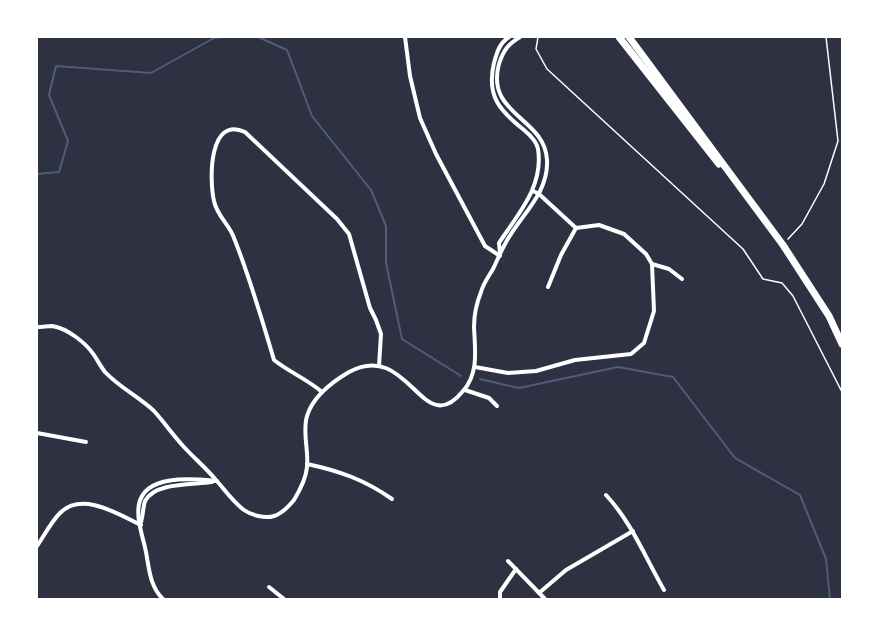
<svg xmlns="http://www.w3.org/2000/svg" width="879" height="636" viewBox="0 0 879 636" font-family="'Exo 2',sans-serif">
	<style>
		.lines { fill: none; stroke-linecap: round; stroke-linejoin: round }
		.stream { stroke: #4f5d75; stroke-width: 2 }
		.path { stroke: #fff; stroke-width: 1.5 }
		.minor { stroke: #fff; stroke-width: 4 }
		.trunk { stroke: #fff; stroke-width: 7 }
	</style>
	<rect width="100%" height="100%" fill="#2d3142"/>
	<g class="lines">
		<!-- stream -->
		<g class="stream">
			<polyline points="258,37 287,50 312,116 371,190 386,226 386,263 402,339 461,376"/>
			<polyline points="37,174 59,172 68,141 49,95 56,66 151,73 214,38 222,37"/>
			<polyline points="480,379 519,388 618,367 673,377 735,458 800,495 826,559 830,599"/>
		</g>
		<!-- path -->
		<g class="path">
			<polyline points="538,37 536,49 547,69 743,249 763,279 782,283 793,296 842,392"/>
			<polyline points="788,239 802,224 824,184 838,141 826,37"/>
		</g>
		<!-- minor -->
		<g class="minor">
			<polyline points="405,37 410,76 420,118 436,154 485,246 500,256"/>
			<path d="M500,253L499,243C518,214 544,186 538,149C537,142 530,135 524,130C500,111 486,96 494,63C497,52 499,44 509,37"/>
			<polyline points="652,264 669,269 682,279"/>
			<polyline points="548,287 561,255 576,228"/>
			<path d="M37,327C42,327 48,326 52,326C67,328 86,343 94,355C98,361 101,367 105,372C119,387 139,397 154,411C164,422 173,435 184,447C194,458 206,468 216,480C225,490 233,502 244,510C251,515 265,519 274,516C281,514 289,506 294,500C300,490 306,479 307,467C309,450 302,433 307,416C313,396 332,382 349,372C409,339 422,442 463,391C479,373 475,350 474,327C474,316 477,302 481,292C483,284 489,276 493,269C497,261 500,253 504,246C518,217 549,195 547,160C545,117 485,115 499,64C503,51 508,44 520,37"/>
			<polyline points="475,367 508,373 536,371 575,360 631,354 644,343 654,311 652,264 646,254 624,234 599,225 576,228 539,194 533,191"/>
			<polyline points="465,390 489,398 497,406"/>
			<path d="M322,392C307,379 289,372 274,360C262,319 250,278 234,238C229,224 217,216 214,201C209,179 209,115 245,132L337,219L349,234L370,308L376,320L381,334L379,366"/>
			<polyline points="37,433 86,442"/>
			<path d="M307,464C340,471 365,480 392,499"/>
			<path d="M606,495C632,523 645,557 664,590"/>
			<path d="M141,522C143,516 143,507 145,501C155,482 193,485 212,482"/>
			<path d="M37,546C44,536 51,522 60,513C82,491 118,514 141,525"/>
			<polyline points="508,561 545,599"/>
			<polyline points="269,587 284,599"/>
			<polyline points="539,593 566,570 633,531"/>
			<path d="M163,599C150,587 149,568 146,552C143,537 136,519 139,504C145,473 195,479 217,481"/>
			<polyline points="500,599 500,592 516,569"/>
		</g>
		<!-- trunk -->
		<g class="trunk">
			<polyline points="619,37 719,164"/>
			<polyline points="629,37 783,245 829,316 842,344"/>
		</g>
	</g>
	<!-- border -->
	<rect width="879" height="636" fill="none" stroke="#ffffff" stroke-width="76"/>
</svg>
